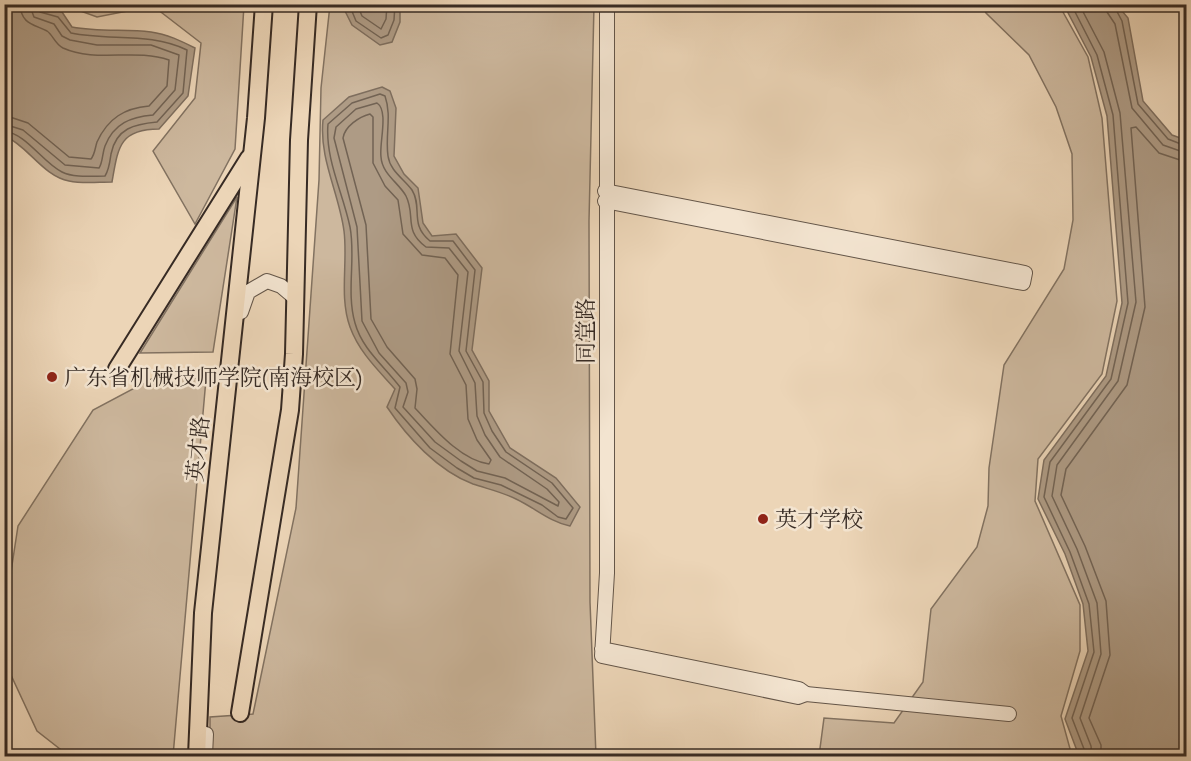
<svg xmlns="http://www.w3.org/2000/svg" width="1191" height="761" viewBox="0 0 1191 761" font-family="'IM FELL Great Primer','Noto Serif SC',serif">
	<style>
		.green { fill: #cdb89e; stroke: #827261; stroke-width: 1.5 }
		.water { fill: #ae9b85; stroke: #7e6e5e; stroke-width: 1.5 }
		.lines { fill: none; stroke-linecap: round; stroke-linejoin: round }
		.shore { stroke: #726354; stroke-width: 1.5 }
		.minor-casing { stroke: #645649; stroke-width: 16 }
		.major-casing { stroke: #372b24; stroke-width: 20 }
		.minor { stroke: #f3e4d0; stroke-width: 14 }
		.major { stroke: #ecd5b7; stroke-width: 16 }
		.poi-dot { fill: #8f2418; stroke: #f3e4d0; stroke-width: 2 }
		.labels { text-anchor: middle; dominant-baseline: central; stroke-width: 5; stroke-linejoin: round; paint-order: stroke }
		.street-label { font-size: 22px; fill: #372b24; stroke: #f3e4d0 }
		.poi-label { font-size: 22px; fill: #372b24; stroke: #f3e4d0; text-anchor: start }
	</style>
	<rect width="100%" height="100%" fill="#ecd5b7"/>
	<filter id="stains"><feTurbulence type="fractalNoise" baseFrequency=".00333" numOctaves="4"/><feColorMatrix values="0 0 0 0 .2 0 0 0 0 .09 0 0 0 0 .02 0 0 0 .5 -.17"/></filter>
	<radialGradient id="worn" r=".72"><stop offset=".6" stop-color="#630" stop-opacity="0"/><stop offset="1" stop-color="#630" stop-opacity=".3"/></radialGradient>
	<!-- green -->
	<g class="green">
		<polygon points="64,5 244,5 235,149 195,224 153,151 195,98 201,43 153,6 97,17"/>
		<polygon points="330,5 594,5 589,221 590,602 596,756 210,756 210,717 253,714 296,508 319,180 321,88"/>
		<polygon points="982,5 1059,5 1088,57 1102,118 1117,301 1102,374 1038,459 1035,501 1080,605 1080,651 1061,716 1072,756 819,756 824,718 894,723 923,682 931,609 977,547 988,506 989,468 1004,365 1064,269 1073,220 1072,154 1056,107 1029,55 986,13"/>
		<polygon points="237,197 213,352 140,353"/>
		<polygon points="159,375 206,379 173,756 69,756 37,731 4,660 5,611 18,526 93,410"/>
	</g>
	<!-- water -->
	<g class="water">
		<path d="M5,4L32,5L62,12L72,27C99,32 125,29 151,32C167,34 181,41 195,48L188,96L159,129C119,129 118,148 112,182C98,182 83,184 69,181C43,176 28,146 5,136Z"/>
		<polygon points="342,5 400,5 400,22 392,42 380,45 352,25"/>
		<polygon points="1064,5 1117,5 1128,18 1143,101 1172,135 1186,140 1186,715 1182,756 1079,756 1065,719 1088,651 1083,604 1065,554 1038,499 1044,460 1106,376 1122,303 1107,116 1091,57"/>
		<path d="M382,87L390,91L396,108L394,156L404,174L418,188L423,223L432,236L456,234L482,268L472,350L489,381V411L510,448L556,478L580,507L570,526C550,522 535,508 516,499C502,492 488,489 473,484C438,471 407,437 387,407L395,389C378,370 359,352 350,327C339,297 348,262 344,231C339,193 319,159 323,120L349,97Z"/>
	</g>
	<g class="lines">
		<!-- shore -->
		<g class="shore">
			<polyline points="349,4 356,21 381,38 388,35 394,20 395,4"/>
			<polyline points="357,4 362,16 381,29 386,19 387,4"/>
			<polyline points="1071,4 1097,55 1113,115 1128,303 1111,379 1050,462 1044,497 1070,552 1089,604 1094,652 1072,718 1084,749 1085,756"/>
			<polyline points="1079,4 1104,52 1120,113 1136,302 1118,381 1057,465 1052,496 1077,549 1097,603 1101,654 1080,718 1091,746 1092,756"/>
			<polyline points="1105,4 1107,12 1115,24 1132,108 1163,145 1186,153"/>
			<polyline points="1113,4 1122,21 1138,104 1168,139 1186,146"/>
			<path d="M380,94L385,96C392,116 385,135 388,156C390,171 404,179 412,190C423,208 409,224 430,241H453L475,270L466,351L483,382L484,413L492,431L506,452L552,483L573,508L566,519L558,517L542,505L501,485L474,478L457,468L430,448L395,408L400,387C384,366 362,349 355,323C346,292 356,258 350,227C343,193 325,159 328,124L352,103Z"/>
			<path d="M377,103C389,111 379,143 381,157C382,174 399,183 406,196C416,216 403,230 426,247L449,248L468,272L459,351L475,383L477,416L485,435L500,457L547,489L559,502L558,506L505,478L477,471L461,461L435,442L403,407L408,392L406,383L379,353L362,321L357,227L334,138L336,127L356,109Z"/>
			<path d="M370,114L373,117V163L385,186L398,200L403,234L422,255L445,258L458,275L450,354L466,385L468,419L477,440L491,460L489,464C460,460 434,428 415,408L417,389L415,379L387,347L371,319L366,225L343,138C345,126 359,117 370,114Z"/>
			<path d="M4,115L28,123L69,157L91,159C95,154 95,148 97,142C108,118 125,108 149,106L167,86L169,60C135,48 96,63 63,48C55,44 53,35 47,31C33,24 21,24 20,4"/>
			<path d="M4,124L23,130L65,165L99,168C103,162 102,154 105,146C114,123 131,117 153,115L175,90L179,55L151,45H97L70,40L62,36L54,24L34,17L29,4"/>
			<path d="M4,131C27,134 42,162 62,172C74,178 92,176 105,176C109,170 110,161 111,154C116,128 135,124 157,122L183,93L187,50C150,32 110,41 71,33L58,17L40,12L37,4"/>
			<polyline points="1101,756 1101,745 1089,718 1110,655 1106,601 1085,546 1061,495 1066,469 1127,385 1145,307 1131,128 1136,127 1159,153 1186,162"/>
		</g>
		<defs>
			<g id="minor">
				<polyline points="605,201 1023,283 1025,273 605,191"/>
				<polyline points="241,312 248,292 267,281 281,286 294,297"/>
				<polyline points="602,649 799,689 806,694 798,697 602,656 607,573 607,4"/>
				<polyline points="806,694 1009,714"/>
				<polyline points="205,756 206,734"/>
			</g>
			<g id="major">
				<polyline points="117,369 249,158"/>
				<polyline points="240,713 290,410 294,354 299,140 308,4"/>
				<polyline points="197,756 203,613 256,118 264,4"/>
			</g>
		</defs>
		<!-- minor casing -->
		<use href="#minor" class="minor-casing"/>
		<!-- major casing -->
		<use href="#major" class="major-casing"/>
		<!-- minor -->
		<use href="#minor" class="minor"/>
		<!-- major -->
		<use href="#major" class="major"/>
	</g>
	<!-- markers -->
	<g class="poi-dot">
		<circle cx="52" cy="377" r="6"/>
		<circle cx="763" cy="519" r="6"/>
	</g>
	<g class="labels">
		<!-- street labels -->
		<g class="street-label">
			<text transform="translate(585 331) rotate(-90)">同堂路</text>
			<text transform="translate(198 449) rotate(-84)">英才路</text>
		</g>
		<!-- poi labels -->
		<g class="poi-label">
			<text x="64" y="377">广东省机械技师学院(南海校区)</text>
			<text x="775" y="519">英才学校</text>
		</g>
	</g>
	<!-- margin -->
	<rect width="1191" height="761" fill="none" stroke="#ecd5b7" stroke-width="24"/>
	<rect x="6" y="6" width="1179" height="749" fill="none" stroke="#372b24" stroke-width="3"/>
	<rect x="12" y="12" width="1167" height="737" fill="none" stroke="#372b24" stroke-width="1.5"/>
	<rect width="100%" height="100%" filter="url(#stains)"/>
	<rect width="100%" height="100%" fill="url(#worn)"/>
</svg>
